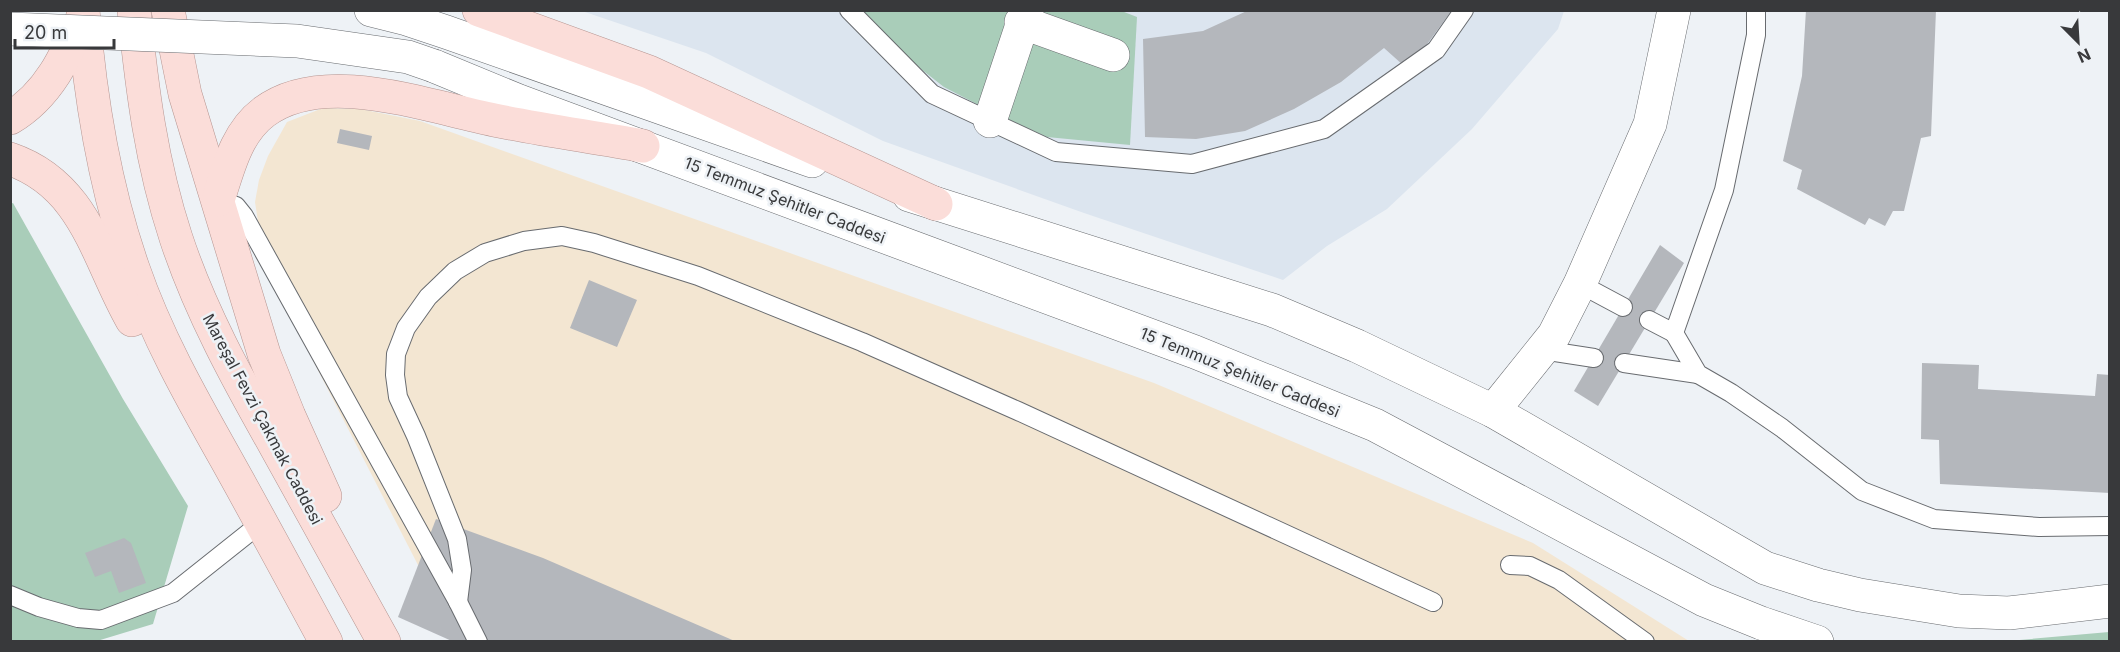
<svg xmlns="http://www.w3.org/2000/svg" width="2120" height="652" viewBox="0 0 2120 652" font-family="Inter,sans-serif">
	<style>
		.commercial { fill: #f3e6d2 }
		.built { fill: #dce5ef }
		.green { fill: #a9cdb9 }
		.building { fill: #b4b7bc }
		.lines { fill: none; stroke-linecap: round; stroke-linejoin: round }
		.lane-casing { stroke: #686b6f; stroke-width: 20 }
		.street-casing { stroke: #686b6f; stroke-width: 34 }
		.secondary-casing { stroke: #686b6f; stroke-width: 34 }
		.primary-casing { stroke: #b59591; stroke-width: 34 }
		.lane { stroke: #fff; stroke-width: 18 }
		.street { stroke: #fff; stroke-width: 33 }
		.secondary { stroke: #fff; stroke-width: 33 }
		.primary { stroke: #fbddd9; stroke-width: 33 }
		.secondary-bridge-casing { stroke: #686b6f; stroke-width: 34; stroke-linecap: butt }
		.secondary-bridge { stroke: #fff; stroke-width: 33 }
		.labels { text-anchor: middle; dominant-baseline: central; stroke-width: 5; stroke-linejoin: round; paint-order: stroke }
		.street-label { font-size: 16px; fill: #38393b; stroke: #eef2f6 }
	</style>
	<rect width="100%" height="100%" fill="#eef2f6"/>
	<!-- commercial -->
	<polygon class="commercial" points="323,108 360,109 420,121 1154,383 1533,543 1689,641 457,641 265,267 255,202 259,180 268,156 287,122"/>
	<!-- built -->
	<polygon class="built" points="582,11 1564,11 1558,29 1472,129 1387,209 1327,246 1283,280 1084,213 883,141 706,53"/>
	<!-- green -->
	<g class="green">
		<polygon points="1119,10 1137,17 1130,145 1047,137 992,112 944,87 894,48 859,11"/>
		<polygon points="13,203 123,399 188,506 153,624 97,641 11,642 10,204"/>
		<polygon points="2109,632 2109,641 2008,641"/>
	</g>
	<!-- building -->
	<g class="building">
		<polygon points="1249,10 1452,10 1425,47 1403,65 1384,48 1341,82 1294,109 1245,131 1196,139 1145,137 1143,39 1203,31"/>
		<polygon points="1806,10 1936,10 1931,136 1921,138 1904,211 1893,211 1885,226 1869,218 1865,225 1797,189 1802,170 1783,161 1802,76"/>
		<polygon points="340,129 372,136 369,150 337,143"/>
		<polygon points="1660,245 1684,263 1598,406 1574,391"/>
		<polygon points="589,280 637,300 617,347 570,328"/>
		<polygon points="1922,363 1979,365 1978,389 2095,396 2097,374 2110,375 2110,493 1940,484 1939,440 1921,439"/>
		<polygon points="436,519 543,558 737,642 454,642 398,617"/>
		<polygon points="124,538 131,543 146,583 119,593 111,571 95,577 85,553"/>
	</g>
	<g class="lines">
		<defs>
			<g id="lane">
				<polyline points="849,10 932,94 1056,152 1192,164 1324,129 1436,50 1464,10"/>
				<polyline points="218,200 236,206 244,216 458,602 478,642"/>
				<polyline points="1580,284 1623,307"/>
				<polyline points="1649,320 1674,333 1724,190 1756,35 1756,10"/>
				<polyline points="1674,333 1698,374 1731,393 1782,428 1862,491 1934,519 2039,527 2110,526"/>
				<polyline points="1542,350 1594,358"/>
				<polyline points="1624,363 1698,374"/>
				<polyline points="1510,565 1530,566 1559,580 1645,642"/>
				<polyline points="10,595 39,607 78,618 101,620 173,593 261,523"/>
				<polyline points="458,602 462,570 457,539 416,436 398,397 395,375 396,354 406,328 428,297 455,271 485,253 524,241 562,236 594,243 698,276 862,342 1018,411 1433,602"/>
			</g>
			<g id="street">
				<polyline points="1021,22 1113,55"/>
				<polyline points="990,121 1027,10"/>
				<polyline points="1493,411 1554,335 1580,284 1650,124 1674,10"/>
			</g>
			<g id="secondary">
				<polyline points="371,10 407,19 446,32 812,161"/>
				<polyline points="434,66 519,101 1195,352 1375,425 1704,600 1761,623 1817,642"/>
				<polyline points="909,195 1272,310 1357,346 1493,411 1765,568 1818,585 1860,595 1959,611 2009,613 2110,601"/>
			</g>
			<g id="primary">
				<path d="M83,10C90,98 104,185 133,268C156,335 191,397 226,459C260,520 293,581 326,642"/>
				<path d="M134,10C142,89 151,162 176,238C200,311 238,380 276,447C312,512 348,577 384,642"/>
				<polyline points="168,10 185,94 264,354 289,416 325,496"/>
				<polyline points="479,10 649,72 936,204"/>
				<path d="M10,118C49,95 66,56 83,17"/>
				<path d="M10,159C86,185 97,259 132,320"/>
				<path d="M218,200C228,169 236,133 264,112C324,67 428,107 494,120C543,130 594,137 643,146"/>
			</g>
		</defs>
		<!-- lane casing -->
		<use href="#lane" class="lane-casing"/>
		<!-- street casing -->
		<use href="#street" class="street-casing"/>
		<!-- secondary casing -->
		<use href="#secondary" class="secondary-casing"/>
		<!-- primary casing -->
		<use href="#primary" class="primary-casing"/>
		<!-- lane -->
		<use href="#lane" class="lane"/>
		<!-- street -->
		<use href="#street" class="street"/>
		<!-- secondary -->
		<use href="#secondary" class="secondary"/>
		<!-- primary -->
		<use href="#primary" class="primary"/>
		<defs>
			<polyline id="secondary-bridge" points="10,29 297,41 408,57 434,66"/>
		</defs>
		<!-- secondary-bridge casing -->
		<use href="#secondary-bridge" class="secondary-bridge-casing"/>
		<!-- secondary-bridge -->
		<use href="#secondary-bridge" class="secondary-bridge"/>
	</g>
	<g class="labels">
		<!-- street labels -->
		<g class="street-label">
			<text transform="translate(785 200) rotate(21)">15 Temmuz Şehitler Caddesi</text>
			<text transform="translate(1240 372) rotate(22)">15 Temmuz Şehitler Caddesi</text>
			<text transform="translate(263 419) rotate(62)">Mareşal Fevzi Çakmak Caddesi</text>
		</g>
	</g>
	<!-- border -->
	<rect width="2120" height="652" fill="none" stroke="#38393b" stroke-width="24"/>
	<!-- north arrow -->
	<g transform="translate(2078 42) rotate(156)" stroke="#eef2f6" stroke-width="4.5" paint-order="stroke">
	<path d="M0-4.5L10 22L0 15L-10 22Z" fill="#38393b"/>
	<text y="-9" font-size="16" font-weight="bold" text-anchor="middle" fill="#38393b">N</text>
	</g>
	<!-- scale -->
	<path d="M15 39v9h99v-9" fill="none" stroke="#38393b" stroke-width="3"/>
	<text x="24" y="39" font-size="18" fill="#38393b" stroke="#eef2f6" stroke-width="4.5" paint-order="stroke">20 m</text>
</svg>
